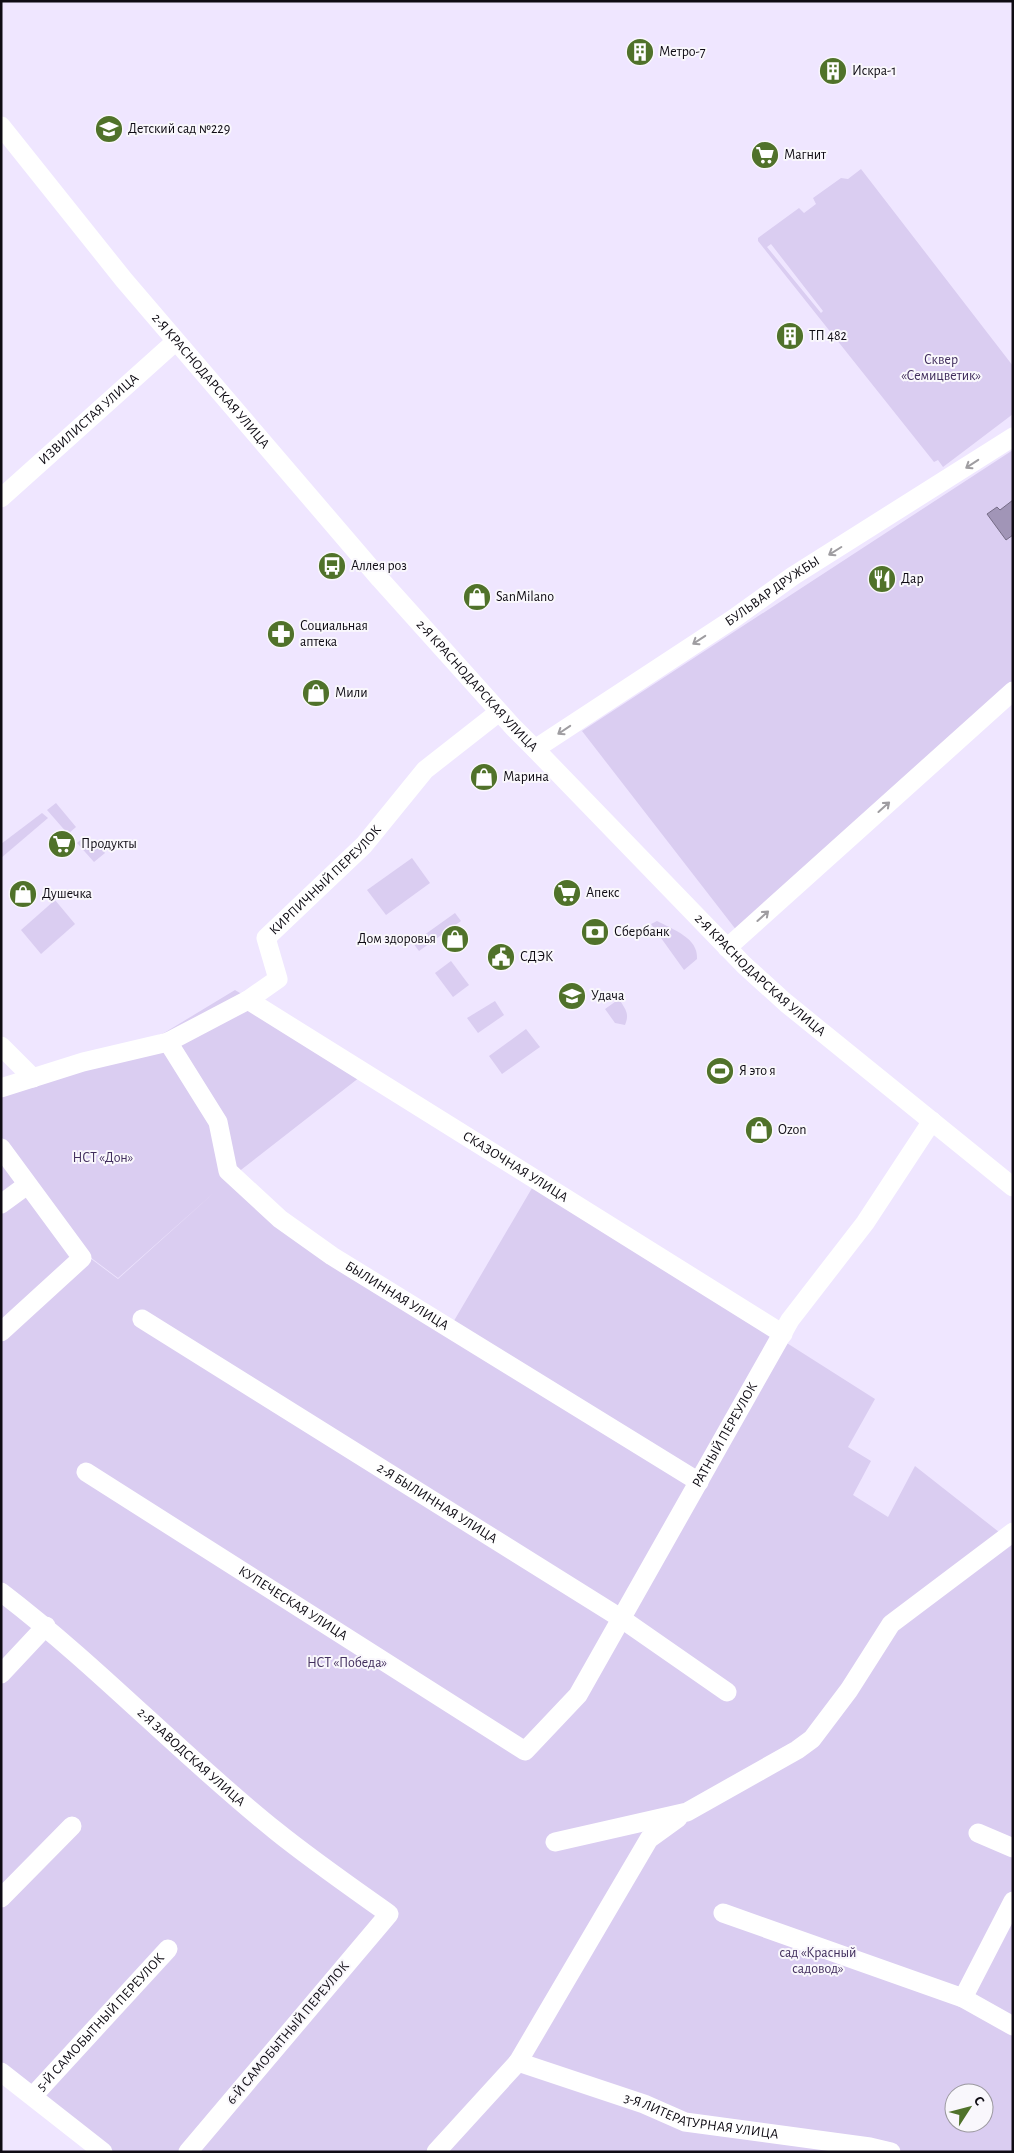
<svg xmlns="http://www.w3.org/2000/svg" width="1014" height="2153" viewBox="0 0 1014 2153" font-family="'Alegreya Sans',sans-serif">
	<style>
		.green { fill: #dacdf1; fill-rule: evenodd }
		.water { fill: #a195b7; stroke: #756c86 }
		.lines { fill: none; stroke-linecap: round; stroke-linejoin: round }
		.minor { stroke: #fff; stroke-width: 19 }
		.oneway { stroke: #9f9da1 }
		.labels { text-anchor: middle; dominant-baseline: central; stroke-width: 4; stroke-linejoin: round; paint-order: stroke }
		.poi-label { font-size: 14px; fill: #0e0b13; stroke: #f9f7fc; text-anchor: start }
		.park-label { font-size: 14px; fill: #412e5d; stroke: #f9f7fc }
		.street-label { font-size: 14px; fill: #0e0b13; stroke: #f9f7fc }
	</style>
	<rect width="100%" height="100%" fill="#efe6ff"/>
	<!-- green -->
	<g class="green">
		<path d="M861,169L1013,366V414L943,467L938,460L934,462L758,241V238L799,208L804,213L816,204L813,198L841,178L848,179ZM771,244L823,311L821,313L767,247Z"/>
		<polygon points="1013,450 1013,684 737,931 582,731"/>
		<polygon points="56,803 76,827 68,834 47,810"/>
		<polygon points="42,813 48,818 1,858 1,844"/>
		<polygon points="85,836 95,841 105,853 94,862 77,843"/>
		<polygon points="412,858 430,883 386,915 367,890"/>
		<polygon points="55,900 75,924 41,954 21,930"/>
		<polygon points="455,913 461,921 419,951 413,943"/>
		<path d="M657,921C672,929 699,938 697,959L684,970L651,924Z"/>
		<polygon points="451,961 469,985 453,997 435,973"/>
		<polygon points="235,990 369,1070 228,1180 448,1331 535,1183 875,1399 848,1447 871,1461 853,1495 888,1517 915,1466 999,1532 888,1621 811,1736 648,1835 516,2060 432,2152 111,2152 1,2065 1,1338 90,1258 118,1279 217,1190 118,1278 90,1257 1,1337 1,1089 164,1033"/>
		<path d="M619,999C625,1009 630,1013 625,1025L615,1023L605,1009Z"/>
		<polygon points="495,1001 504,1015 478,1033 467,1018"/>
		<polygon points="526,1029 540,1047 502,1074 489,1056"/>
		<path d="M1013,1540V2152H440L519,2066L651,1846L704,1808L811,1748L895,1625ZM954,2093H984V2123H954Z"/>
	</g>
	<!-- water -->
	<polygon class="water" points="1013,500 1013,535 1006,540 987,514 997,507 1000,510"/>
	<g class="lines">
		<!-- minor -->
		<g class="minor">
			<path id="s1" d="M1,126L124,280L380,579L513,727L535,749L744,965L786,1003L1013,1187"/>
			<path id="s2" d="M1,498L176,341"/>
			<path id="s3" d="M535,749L733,619L793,576L1013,437"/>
			<polyline points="727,948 1013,691"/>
			<path id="s4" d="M248,1000L783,1334"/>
			<path id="s5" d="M168,1042L218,1122L228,1171L280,1219L332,1256L699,1482"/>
			<polyline points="1,1046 33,1078"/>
			<path id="s6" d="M1,1088L83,1062L168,1042L248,1000L278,979L266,938L364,845L425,770L499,712"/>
			<polyline points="1,1148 82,1258 1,1332"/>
			<polyline points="1,1204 27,1185"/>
			<path id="s7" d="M142,1319L622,1619L727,1692"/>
			<path id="s8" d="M86,1472L525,1751L578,1695L790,1320L865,1223L932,1121"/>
			<path id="s9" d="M1,1592C98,1666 181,1755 276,1831C312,1860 351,1887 389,1914L188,2152"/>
			<polyline points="1,1674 46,1626"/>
			<polyline points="978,1833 1013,1848"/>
			<polyline points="555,1842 687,1812 797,1750 812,1739 849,1690 891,1624 1013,1532"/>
			<polyline points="1,1898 72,1826"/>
			<polyline points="723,1913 963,1998 1013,2026"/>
			<polyline points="963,1998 1013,1901"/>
			<path id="s10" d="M518,2062L644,2104L685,2122L870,2147L891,2152"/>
			<polyline points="1,2072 103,2152"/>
			<path id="s11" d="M33,2096L168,1949"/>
			<polyline points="436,2152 518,2062 649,1839 678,1818"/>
		</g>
	</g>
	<!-- one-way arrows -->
	<defs><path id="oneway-shaft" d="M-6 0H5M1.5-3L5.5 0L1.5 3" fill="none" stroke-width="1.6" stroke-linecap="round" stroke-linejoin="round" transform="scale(1.25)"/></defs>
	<g class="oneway">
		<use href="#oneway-shaft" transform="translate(972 464) rotate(147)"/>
		<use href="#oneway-shaft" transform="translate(835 551) rotate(148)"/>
		<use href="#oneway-shaft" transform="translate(699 640) rotate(147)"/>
		<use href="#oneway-shaft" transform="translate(564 730) rotate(146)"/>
		<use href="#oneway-shaft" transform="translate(884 807) rotate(-42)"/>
		<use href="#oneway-shaft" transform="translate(763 916) rotate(-42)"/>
	</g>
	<!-- icons -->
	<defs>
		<symbol id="building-disc" viewBox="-11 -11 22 22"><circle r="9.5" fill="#50722a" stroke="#f9f7fc"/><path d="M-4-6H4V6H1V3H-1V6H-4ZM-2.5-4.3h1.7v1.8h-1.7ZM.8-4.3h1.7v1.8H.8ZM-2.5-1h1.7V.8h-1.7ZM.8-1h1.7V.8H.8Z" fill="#fff"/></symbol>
		<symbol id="school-disc" viewBox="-11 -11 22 22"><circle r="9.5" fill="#50722a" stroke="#f9f7fc"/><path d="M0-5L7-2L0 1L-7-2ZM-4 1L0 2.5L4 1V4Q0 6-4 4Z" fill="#fff"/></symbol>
		<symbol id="supermarket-disc" viewBox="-11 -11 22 22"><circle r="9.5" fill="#50722a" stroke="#f9f7fc"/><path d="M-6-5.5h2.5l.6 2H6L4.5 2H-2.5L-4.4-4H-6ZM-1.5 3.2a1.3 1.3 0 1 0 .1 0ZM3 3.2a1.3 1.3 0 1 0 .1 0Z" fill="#fff"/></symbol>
		<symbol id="bus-disc" viewBox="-11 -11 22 22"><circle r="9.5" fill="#50722a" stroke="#f9f7fc"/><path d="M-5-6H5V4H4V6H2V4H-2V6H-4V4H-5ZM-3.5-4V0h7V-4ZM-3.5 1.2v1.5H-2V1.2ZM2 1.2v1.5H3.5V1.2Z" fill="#fff"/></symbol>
		<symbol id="restaurant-disc" viewBox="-11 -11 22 22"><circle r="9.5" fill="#50722a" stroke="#f9f7fc"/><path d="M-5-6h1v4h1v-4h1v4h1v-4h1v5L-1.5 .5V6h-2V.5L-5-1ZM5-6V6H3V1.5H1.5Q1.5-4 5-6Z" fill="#fff"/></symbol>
		<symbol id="shop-disc" viewBox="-11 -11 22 22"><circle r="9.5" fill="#50722a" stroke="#f9f7fc"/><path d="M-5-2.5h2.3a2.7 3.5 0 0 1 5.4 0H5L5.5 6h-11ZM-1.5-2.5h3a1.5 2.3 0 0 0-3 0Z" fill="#fff"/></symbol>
		<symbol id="pharmacy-disc" viewBox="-11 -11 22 22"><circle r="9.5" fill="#50722a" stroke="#f9f7fc"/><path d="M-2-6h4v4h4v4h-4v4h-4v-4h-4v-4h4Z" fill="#fff"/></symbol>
		<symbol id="bank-disc" viewBox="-11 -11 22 22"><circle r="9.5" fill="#50722a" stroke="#f9f7fc"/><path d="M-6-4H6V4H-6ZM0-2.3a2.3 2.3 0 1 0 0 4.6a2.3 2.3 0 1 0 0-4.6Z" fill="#fff"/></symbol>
		<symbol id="civic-disc" viewBox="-11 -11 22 22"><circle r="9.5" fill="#50722a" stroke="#f9f7fc"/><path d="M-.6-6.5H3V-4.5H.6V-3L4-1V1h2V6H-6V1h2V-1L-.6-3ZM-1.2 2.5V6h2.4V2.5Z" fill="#fff"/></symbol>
		<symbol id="stadium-disc" viewBox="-11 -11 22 22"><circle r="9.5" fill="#50722a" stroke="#f9f7fc"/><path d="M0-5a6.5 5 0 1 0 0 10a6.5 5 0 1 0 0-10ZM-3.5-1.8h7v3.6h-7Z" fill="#fff"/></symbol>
	</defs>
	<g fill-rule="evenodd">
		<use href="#building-disc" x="624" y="36" width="32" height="32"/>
		<use href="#building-disc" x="817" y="55" width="32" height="32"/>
		<use href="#school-disc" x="93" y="113" width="32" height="32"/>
		<use href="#supermarket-disc" x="749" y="139" width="32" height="32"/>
		<use href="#building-disc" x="774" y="320" width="32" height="32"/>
		<use href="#bus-disc" x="316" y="550" width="32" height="32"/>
		<use href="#restaurant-disc" x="866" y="563" width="32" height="32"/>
		<use href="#shop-disc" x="461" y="581" width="32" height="32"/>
		<use href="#pharmacy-disc" x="265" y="618" width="32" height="32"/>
		<use href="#shop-disc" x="300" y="677" width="32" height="32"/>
		<use href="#shop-disc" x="468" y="761" width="32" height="32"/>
		<use href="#supermarket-disc" x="46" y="828" width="32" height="32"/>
		<use href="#supermarket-disc" x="551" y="877" width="32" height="32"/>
		<use href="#shop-disc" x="7" y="878" width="32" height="32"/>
		<use href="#bank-disc" x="579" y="916" width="32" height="32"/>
		<use href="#shop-disc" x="439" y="923" width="32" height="32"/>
		<use href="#civic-disc" x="485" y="941" width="32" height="32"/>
		<use href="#school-disc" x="556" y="980" width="32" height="32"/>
		<use href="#stadium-disc" x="704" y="1055" width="32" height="32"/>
		<use href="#shop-disc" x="743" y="1114" width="32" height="32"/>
	</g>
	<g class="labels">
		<!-- poi labels -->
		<g class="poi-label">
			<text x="659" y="52">Метро-7</text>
			<text x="852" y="71">Искра-1</text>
			<text x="128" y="129">Детский сад №229</text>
			<text x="784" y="155">Магнит</text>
			<text x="809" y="336">ТП 482</text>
			<text x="351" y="566">Аллея роз</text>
			<text x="901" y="579">Дар</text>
			<text x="496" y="597">SanMilano</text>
			<text x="300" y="626">Социальная<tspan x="300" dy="16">аптека</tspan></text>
			<text x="335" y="693">Мили</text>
			<text x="503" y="777">Марина</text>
			<text x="81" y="844">Продукты</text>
			<text x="586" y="893">Апекс</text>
			<text x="42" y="894">Душечка</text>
			<text x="614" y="932">Сбербанк</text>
			<text x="436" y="939" text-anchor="end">Дом здоровья</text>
			<text x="520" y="957">СДЭК</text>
			<text x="591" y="996">Удача</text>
			<text x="739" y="1071">Я это я</text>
			<text x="778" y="1130">Ozon</text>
		</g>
		<!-- park labels -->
		<g class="park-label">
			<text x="941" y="360">Сквер<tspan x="941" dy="16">«Семицветик»</tspan></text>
			<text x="103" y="1158">НСТ «Дон»</text>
			<text x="347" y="1663">НСТ «Победа»</text>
			<text x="818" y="1953">сад «Красный<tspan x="818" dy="16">садовод»</tspan></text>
		</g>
		<!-- street labels -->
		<g class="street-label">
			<text stroke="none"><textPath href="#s1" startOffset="330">2-Я КРАСНОДАРСКАЯ УЛИЦА</textPath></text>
			<text stroke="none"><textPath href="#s2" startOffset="118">ИЗВИЛИСТАЯ УЛИЦА</textPath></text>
			<text stroke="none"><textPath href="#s3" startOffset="285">БУЛЬВАР ДРУЖБЫ</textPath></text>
			<text stroke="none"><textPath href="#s1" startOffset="735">2-Я КРАСНОДАРСКАЯ УЛИЦА</textPath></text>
			<text stroke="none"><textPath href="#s6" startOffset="426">КИРПИЧНЫЙ ПЕРЕУЛОК</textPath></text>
			<text stroke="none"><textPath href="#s1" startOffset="1140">2-Я КРАСНОДАРСКАЯ УЛИЦА</textPath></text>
			<text stroke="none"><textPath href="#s4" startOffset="315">СКАЗОЧНАЯ УЛИЦА</textPath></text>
			<text stroke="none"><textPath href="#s5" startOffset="355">БЫЛИННАЯ УЛИЦА</textPath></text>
			<text stroke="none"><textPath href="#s8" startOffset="896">РАТНЫЙ ПЕРЕУЛОК</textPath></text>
			<text stroke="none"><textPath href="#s7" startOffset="348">2-Я БЫЛИННАЯ УЛИЦА</textPath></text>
			<text stroke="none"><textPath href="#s8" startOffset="245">КУПЕЧЕСКАЯ УЛИЦА</textPath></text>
			<text stroke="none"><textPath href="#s9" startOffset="252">2-Я ЗАВОДСКАЯ УЛИЦА</textPath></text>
			<text stroke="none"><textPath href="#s11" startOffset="100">5-Й САМОБЫТНЫЙ ПЕРЕУЛОК</textPath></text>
			<text transform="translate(288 2033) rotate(-50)">6-Й САМОБЫТНЫЙ ПЕРЕУЛОК</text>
			<text stroke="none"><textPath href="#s10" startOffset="192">3-Я ЛИТЕРАТУРНАЯ УЛИЦА</textPath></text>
		</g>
	</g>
	<!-- border -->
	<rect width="1014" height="2153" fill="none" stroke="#0e0b13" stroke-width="5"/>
	<!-- north arrow -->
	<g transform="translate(969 2108) rotate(54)"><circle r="24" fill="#f9f7fc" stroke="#9b999f"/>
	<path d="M0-4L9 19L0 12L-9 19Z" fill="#50722a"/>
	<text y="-8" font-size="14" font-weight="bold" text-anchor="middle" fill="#0e0b13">С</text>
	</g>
</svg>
